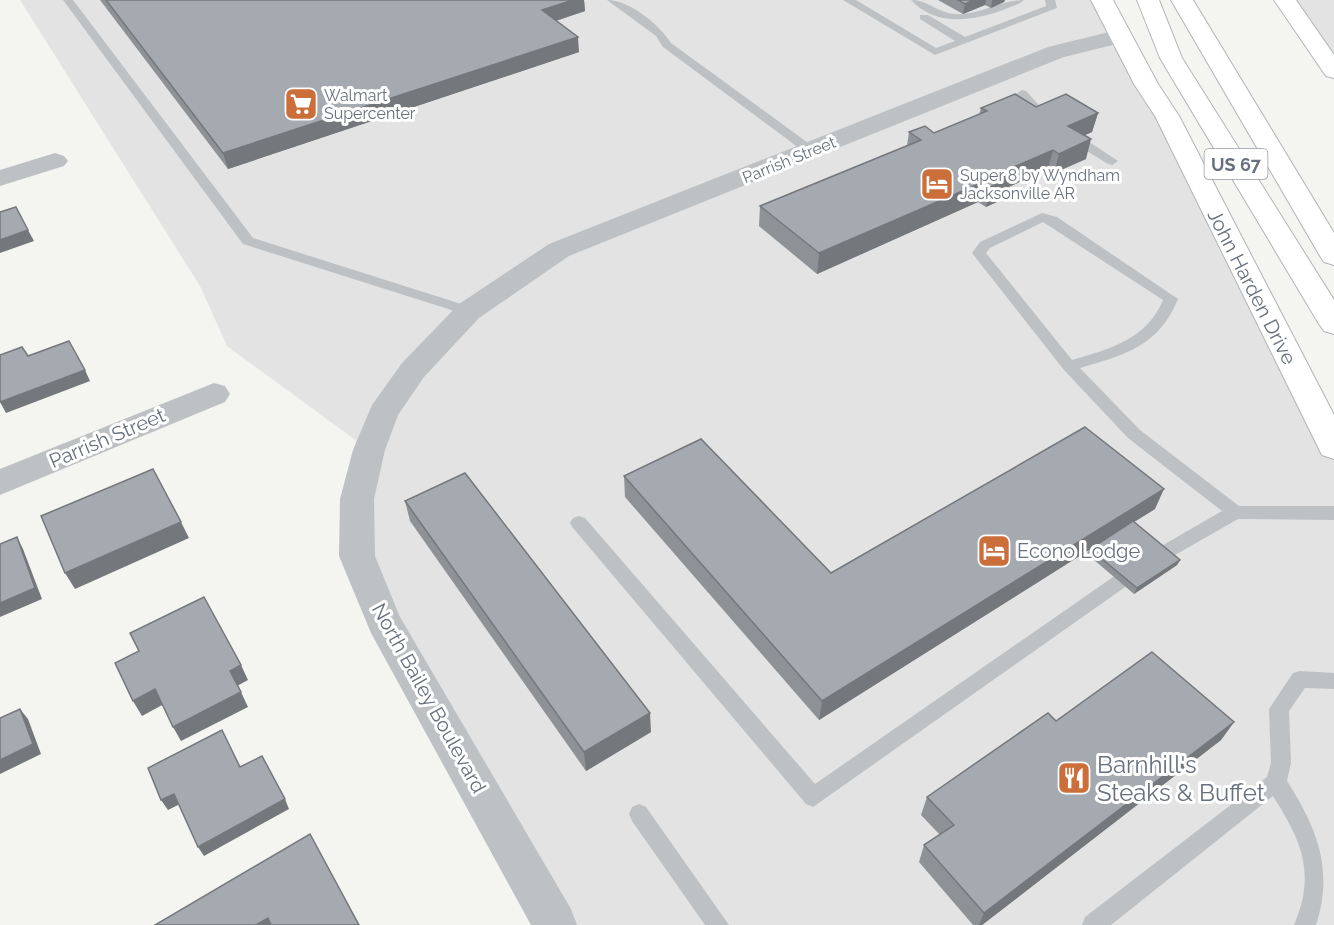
<svg xmlns="http://www.w3.org/2000/svg" width="1334" height="925" viewBox="0 0 1334 925" font-family="Raleway,sans-serif">
	<style>
		.built { fill: #e2e3e2 }
		.lines { fill: none; stroke-linecap: round; stroke-linejoin: round }
		.secondary-casing { stroke: #b1b4b9; stroke-width: 2 }
		.motorway-casing { stroke: #b1b4b7; stroke-width: 2 }
		.service { fill: #bec1c4; fill-rule: evenodd }
		.minor { fill: #bec1c4; fill-rule: evenodd }
		.secondary { fill: #fff; fill-rule: evenodd }
		.motorway { fill: #fff; fill-rule: evenodd }
		.wall { fill: #8e9297 }
		.shaded-wall { fill: #74777b }
		.building { fill: #a5aab0; stroke: #74777b; stroke-width: 1.5 }
		.labels { text-anchor: middle; dominant-baseline: central; stroke-width: 6; stroke-linejoin: round; paint-order: stroke }
		.far-poi-label { font-size: 16px; fill: #67717e; stroke: #fff; text-anchor: start }
		.far-street-label { font-size: 16px; fill: #67717e; stroke: #fff }
		.shield { fill: #fff; stroke: #959ca5; stroke-width: 1.5 }
		.shield-label { font-size: 18px; font-weight: bold; fill: #67717e }
		.street-label { font-size: 20px; fill: #67717e; stroke: #fff }
		.poi-label { font-size: 20px; fill: #67717e; stroke: #fff; text-anchor: start }
		.near-poi-label { font-size: 24px; fill: #67717e; stroke: #fff; text-anchor: start }
	</style>
	<rect width="100%" height="100%" fill="#f4f4f1"/>
	<!-- built -->
	<g class="built">
		<polygon points="20,0 1102,0 1121,36 1107,39 1146,84 1334,447 1334,925 555,925 357,556 369,450 227,346 200,286"/>
		<polygon points="1285,0 1334,0 1334,71"/>
	</g>
	<g class="lines">
		<defs>
			<g id="secondary">
				<polygon points="1091,0 1113,0 1158,84 1179,116 1334,415 1334,459 1322,455 1318,447 1155,116 1134,84"/>
				<polygon points="1274,0 1296,0 1334,55 1334,78 1326,76"/>
			</g>
			<g id="motorway">
				<polygon points="1137,0 1159,0 1182,58 1334,300 1334,334 1324,331 1319,324 1160,58"/>
				<polygon points="1171,0 1193,0 1334,233 1334,265 1324,262 1320,256"/>
			</g>
		</defs>
		<!-- secondary casing -->
		<use href="#secondary" class="secondary-casing"/>
		<!-- motorway casing -->
		<use href="#motorway" class="motorway-casing"/>
		<!-- service -->
		<g class="service">
			<polygon points="63,0 73,0 253,238 474,308 476,311 474,314 464,314 243,244"/>
			<path d="M607,0C629,0 659,24 671,43L815,148V154H807L663,47L656,36Z"/>
			<polygon points="843,0 856,0 936,48 955,41 920,19 920,15 928,15 965,37 1046,6 1045,0 1055,0 1057,8 935,55"/>
			<path d="M911,0C928,0 938,13 955,14C979,16 1000,0 1024,0C1019,5 1010,7 1003,10C972,21 936,27 911,0Z"/>
			<polygon points="1022,90 1026,91 1050,117 1050,123 1042,123 1018,97 1016,94"/>
			<polygon points="1076,135 1080,136 1118,161 1112,165 1108,164 1072,142 1070,139"/>
			<path d="M1042,213L1057,217L1178,299C1159,346 1125,355 1080,368L1140,430L1239,506H1334V520L1238,519L1170,558H1158L1155,553L1158,548L1222,511L1128,438L1064,370L972,253L980,242ZM1043,222L1163,300C1147,339 1110,349 1072,360L986,253L990,248Z"/>
			<polygon points="579,516 585,518 815,784 1116,575 1122,573 1128,575 1131,580 1128,585 813,807 806,804 573,528 570,523 573,518"/>
			<path d="M1300,671L1334,673V689L1305,688L1289,711L1291,763L1287,781C1317,828 1334,869 1316,925H1294C1316,873 1302,842 1273,796L1111,925H1082L1085,917L1267,777L1271,763L1269,709L1293,673Z"/>
			<polygon points="639,804 646,807 729,925 705,925 632,821 629,814 632,807"/>
		</g>
		<!-- minor -->
		<g class="minor">
			<polygon points="1121,29 1129,31 1132,36 1129,41 1064,57 569,256 479,318 424,377 398,415 385,450 374,499 375,556 400,617 571,909 577,925 531,925 371,633 339,556 340,499 353,450 372,405 402,363 459,304 549,244 1048,47"/>
			<polygon points="55,153 64,156 68,161 64,166 0,186 0,170"/>
			<polygon points="214,383 225,386 230,394 225,402 0,495 0,469"/>
		</g>
		<!-- secondary -->
		<use href="#secondary" class="secondary"/>
		<!-- motorway -->
		<use href="#motorway" class="motorway"/>
	</g>
	<!-- wall -->
	<g class="wall">
		<polygon points="100,0 584,0 585,11 556,21 579,52 228,169"/>
		<polygon points="938,0 1005,0 1004,2 991,8 985,5 963,14"/>
		<polygon points="1036,107 1098,113 1092,132 1085,135 1086,159 1054,173 1048,169 1002,190 999,201 986,207 978,202 817,274 759,226 760,206 907,146 909,132 934,133 979,115 981,108"/>
		<polygon points="624,476 831,573 1155,509 1134,522 1180,560 1177,565 1134,594 1087,554 1089,550 819,720 625,497"/>
		<polygon points="405,501 651,732 586,771 410,521"/>
		<polygon points="1056,721 1234,722 1221,740 982,925 973,925 919,862 924,845 940,835 921,815 927,797"/>
	</g>
	<!-- shaded-wall -->
	<g class="shaded-wall">
		<polygon points="573,0 584,0 585,11 543,25 542,10"/>
		<polygon points="974,0 986,0 985,5 963,14 965,4"/>
		<polygon points="992,0 1005,0 1004,2 991,8"/>
		<polygon points="578,37 579,52 228,169 223,153"/>
		<polygon points="1098,113 1092,132 1063,145 1068,126"/>
		<polygon points="1091,139 1086,159 1054,173 1059,154"/>
		<polygon points="1053,150 1048,169 1002,190 999,201 986,207 990,187 995,175"/>
		<polygon points="983,182 978,202 817,274 819,253"/>
		<polygon points="28,230 34,241 0,253 0,240"/>
		<polygon points="85,370 90,381 6,413 0,402"/>
		<polygon points="1164,489 1155,509 1090,549 1089,550 819,720 822,701"/>
		<polygon points="181,522 189,538 75,589 65,573"/>
		<polygon points="17,537 23,549 42,599 0,617 0,603"/>
		<polygon points="1180,560 1177,565 1134,594 1137,588"/>
		<polygon points="241,665 248,680 237,686 230,671"/>
		<polygon points="155,689 164,704 142,716 133,701"/>
		<polygon points="241,692 248,707 181,741 173,727"/>
		<polygon points="20,709 28,719 41,754 0,774 0,760"/>
		<polygon points="650,713 651,732 586,771 584,752"/>
		<polygon points="1234,722 1221,740 982,925 979,925 984,913"/>
		<polygon points="174,794 180,804 168,810 161,800"/>
		<polygon points="285,799 289,809 204,856 198,847"/>
		<polygon points="268,918 272,925 256,925"/>
	</g>
	<!-- building -->
	<g class="building">
		<polygon points="106,0 573,0 542,10 578,37 223,153"/>
		<polygon points="958,0 974,0 965,4"/>
		<polygon points="1015,94 1036,107 1066,94 1098,113 1068,126 1091,139 1059,154 1053,150 995,175 1004,181 990,187 983,182 819,253 760,206 921,140 909,132 925,126 934,133 987,111 981,108"/>
		<polygon points="16,207 28,230 0,240 0,212"/>
		<polygon points="69,341 85,370 0,402 0,355 22,347 28,356"/>
		<polygon points="1085,427 1164,489 822,701 624,476 701,439 831,573"/>
		<polygon points="153,469 181,522 65,573 41,516"/>
		<polygon points="465,473 650,713 584,752 405,501"/>
		<polygon points="1133,521 1180,560 1137,588 1090,549"/>
		<polygon points="17,537 35,588 0,603 0,544"/>
		<polygon points="204,597 241,665 230,671 241,692 173,727 155,689 133,701 115,663 139,651 130,633"/>
		<polygon points="1152,652 1234,722 984,913 924,845 954,825 927,797 1048,713 1056,721"/>
		<polygon points="20,709 33,744 0,760 0,718"/>
		<polygon points="222,730 240,767 262,756 285,799 198,847 174,794 161,800 148,768"/>
		<polygon points="310,834 359,925 271,925 268,918 256,925 155,925"/>
	</g>
	<!-- icons -->
	<defs>
		<symbol id="supermarket-square" viewBox="-11 -11 22 22"><rect x="-9" y="-9" width="18" height="18" rx="4" fill="#cc6e3a" stroke="#fff"/><path d="M-6-5.5h2.5l.6 2H6L4.5 2H-2.5L-4.4-4H-6ZM-1.5 3.2a1.3 1.3 0 1 0 .1 0ZM3 3.2a1.3 1.3 0 1 0 .1 0Z" fill="#fff"/></symbol>
		<symbol id="hotel-square" viewBox="-11 -11 22 22"><rect x="-9" y="-9" width="18" height="18" rx="4" fill="#cc6e3a" stroke="#fff"/><path d="M-6-4.5h1.5V1H6V5H4.5V3h-9V5H-6ZM-4 0a1.8 1.8 0 1 1 3.6 0ZM.5 0V-2.5h3Q6-2.5 6 0Z" fill="#fff"/></symbol>
		<symbol id="restaurant-square" viewBox="-11 -11 22 22"><rect x="-9" y="-9" width="18" height="18" rx="4" fill="#cc6e3a" stroke="#fff"/><path d="M-5-6h1v4h1v-4h1v4h1v-4h1v5L-1.5 .5V6h-2V.5L-5-1ZM5-6V6H3V1.5H1.5Q1.5-4 5-6Z" fill="#fff"/></symbol>
	</defs>
	<g fill-rule="evenodd">
		<use href="#supermarket-square" x="282" y="85" width="38" height="38"/>
		<use href="#hotel-square" x="918" y="165" width="38" height="38"/>
		<use href="#hotel-square" x="975" y="532" width="38" height="38"/>
		<use href="#restaurant-square" x="1055" y="759" width="38" height="38"/>
	</g>
	<g class="labels">
		<!-- far-poi labels -->
		<g class="far-poi-label">
			<text x="324" y="95">Walmart<tspan x="324" dy="18">Supercenter</tspan></text>
			<text x="960" y="175">Super 8 by Wyndham<tspan x="960" dy="18">Jacksonville AR</tspan></text>
		</g>
		<!-- far-street labels -->
		<g class="far-street-label">
			<text transform="translate(789 160) rotate(-22)">Parrish Street</text>
		</g>
		<!-- shield labels -->
		<rect class="shield" x="1204.5" y="149" width="63" height="30" rx="4.5"/>
		<g class="shield-label">
			<text x="1236" y="164">US 67</text>
		</g>
		<!-- street labels -->
		<g class="street-label">
			<text transform="translate(1252 287) rotate(63)">John Harden Drive</text>
			<text transform="translate(107 438) rotate(-23)">Parrish Street</text>
			<text transform="translate(429 698) rotate(61)">North Bailey Boulevard</text>
		</g>
		<!-- poi labels -->
		<g class="poi-label">
			<text x="1017" y="551">Econo Lodge</text>
		</g>
		<!-- near-poi labels -->
		<g class="near-poi-label">
			<text x="1097" y="764">Barnhill's<tspan x="1097" dy="28">Steaks &amp; Buffet</tspan></text>
		</g>
	</g>
</svg>
